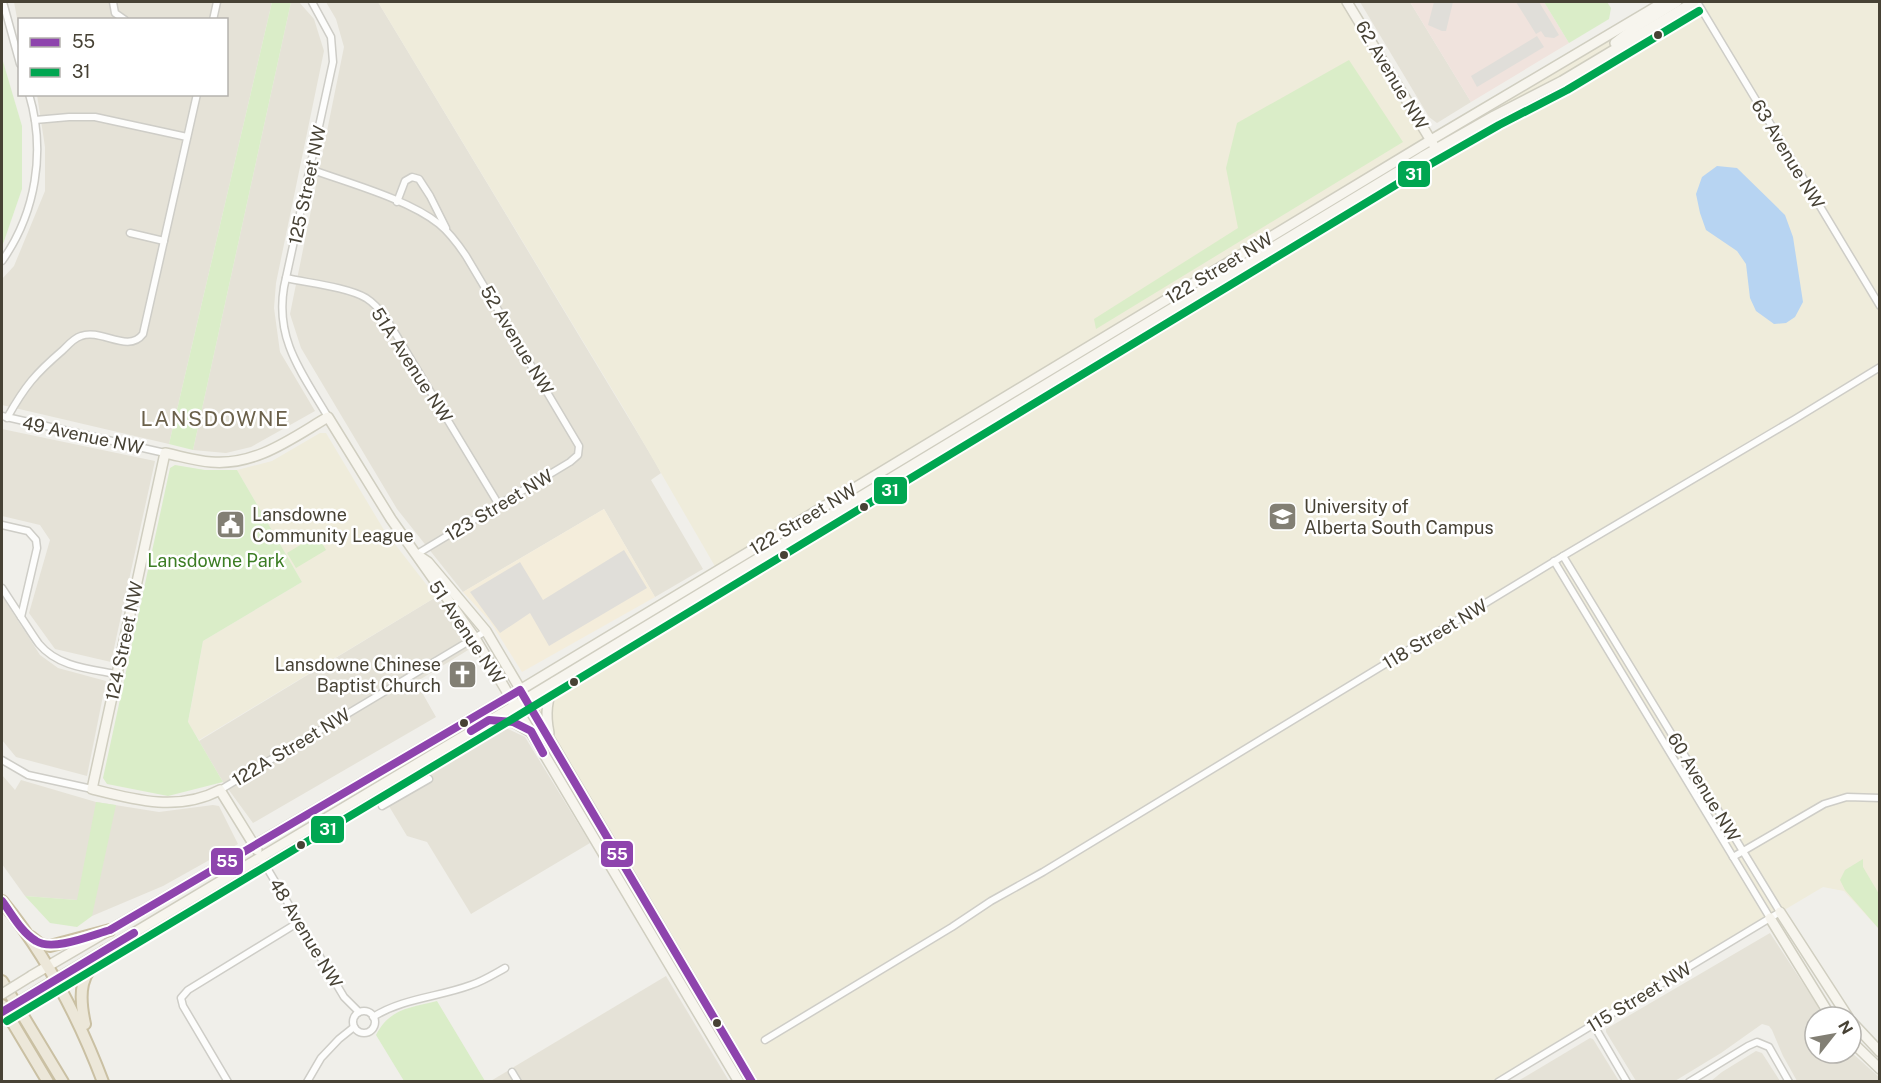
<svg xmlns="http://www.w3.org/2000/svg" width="1881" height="1083" viewBox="0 0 1881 1083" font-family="'Public Sans',sans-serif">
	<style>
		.residential { fill: #e5e2d7 }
		.commercial { fill: #f4eddb }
		.education { fill: #efecdb }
		.medical { fill: #f0e3dd }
		.green { fill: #daedc8 }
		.parking { fill: #e0ded9 }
		.water { fill: #b7d4f2 }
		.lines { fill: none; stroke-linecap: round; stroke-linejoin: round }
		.street-casing { stroke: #cecdc7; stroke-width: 9 }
		.secondary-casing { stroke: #d0cec0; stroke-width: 12 }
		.highway-casing { stroke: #cac0a3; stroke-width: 14 }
		.street { stroke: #fdfdfc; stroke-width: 6 }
		.secondary { stroke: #f7f5ee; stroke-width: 9 }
		.highway { stroke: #ece7d9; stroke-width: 10 }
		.secondary-bridge-casing { stroke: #d0cec0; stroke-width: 12; stroke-linecap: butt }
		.secondary-bridge { stroke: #f7f5ee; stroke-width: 9 }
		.bus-1-casing { stroke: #fff; stroke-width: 12 }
		.bus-2-casing { stroke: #fff; stroke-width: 12 }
		.bus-1 { stroke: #8e44ad; stroke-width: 8 }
		.bus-2 { stroke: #00a651; stroke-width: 8 }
		.bus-dot { fill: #474235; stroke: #fff; stroke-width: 2 }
		.labels { text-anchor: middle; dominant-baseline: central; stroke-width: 5; stroke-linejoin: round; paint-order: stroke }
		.street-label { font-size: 18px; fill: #474235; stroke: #fff }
		.poi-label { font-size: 18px; fill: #474235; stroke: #fff; text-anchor: start }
		.park-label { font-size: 18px; fill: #3c7d24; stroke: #fff }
		.quarter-label { font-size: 21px; letter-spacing: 1.5px; fill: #6b614b; stroke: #fff }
		.line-badge { stroke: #fff; stroke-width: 2 }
		.badge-label { font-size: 16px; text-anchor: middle; font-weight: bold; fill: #fff }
	</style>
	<rect width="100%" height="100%" fill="#f0efea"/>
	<!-- residential -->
	<g class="residential">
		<polygon points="14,2 272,2 169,444 2,405 2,279 14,266 45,191 45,147 37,95 226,94 226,20 20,20 19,29"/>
		<polygon points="291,2 299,2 314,19 324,51 276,283 274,308 280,352 315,411 251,447 226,453 193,450"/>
		<polygon points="326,2 378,2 654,460 661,473 651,480 703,569 655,597 604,509 463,592 397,509 301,348 290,314 344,47 336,19"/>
		<polygon points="1360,2 1410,2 1471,102 1437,123 1429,117"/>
		<polygon points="2,429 155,461 111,662 55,649 29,613 50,540 40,525 2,516"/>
		<polygon points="2,596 40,655 58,668 106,681 87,776 16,757 2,740"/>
		<polygon points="436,597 463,631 473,647 416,682 436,717 253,823 223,782 199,741"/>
		<polygon points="506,728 525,737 590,843 471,914 427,842 407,836 384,798 492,731"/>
		<polygon points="2,775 15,790 21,780 96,802 159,812 213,805 219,806 238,844 163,886 92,916 77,900 25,896 2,864"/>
		<polygon points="1770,933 1825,1017 1815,1017 1815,1053 1851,1052 1879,1077 1879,1081 1797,1081 1783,1056 1772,1030 1769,1026 1762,1024 1721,1053 1675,1081 1636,1081 1606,1032 1606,1029"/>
		<polygon points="666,976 729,1081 489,1082"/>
		<polygon points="1590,1038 1593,1039 1619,1081 1518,1081"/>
		<polygon points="1756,1051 1762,1053 1780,1081 1711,1081 1722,1072"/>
	</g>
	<!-- commercial -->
	<polygon class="commercial" points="604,509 655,597 522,672 490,621 463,592"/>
	<!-- education -->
	<g class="education">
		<polygon points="378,2 1348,2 1433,144 1675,2 1879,2 1879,929 1844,891 1823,887 1498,1081 746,1081 518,697 720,575 624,409"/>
		<polygon points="320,433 326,433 384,530 436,597 199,740 188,723 203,641 302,582 237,470 272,461"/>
	</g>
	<!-- medical -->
	<polygon class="medical" points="1410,2 1544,2 1569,43 1471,102"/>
	<!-- green -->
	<g class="green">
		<polygon points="272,2 291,2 193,450 169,444"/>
		<polygon points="1544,2 1607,2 1611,8 1609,19 1569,43"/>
		<polygon points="2,58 22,126 22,189 2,247"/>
		<polygon points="1349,60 1403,142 1096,329 1094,319 1238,228 1226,168 1237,123"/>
		<polygon points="175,465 205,470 237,470 302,582 203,641 188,722 223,782 168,796 107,784 103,778 170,468"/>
		<polygon points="317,535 326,550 296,568 287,553"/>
		<polygon points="96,802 116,805 92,916 77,927 50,923 25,896 77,900"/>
		<polygon points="1863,859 1863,867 1879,894 1879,929 1845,890 1840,880 1845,870"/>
		<path d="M437,1001L485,1081H404L376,1035C390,1008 410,1008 437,1001Z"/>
	</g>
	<!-- parking -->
	<g class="parking">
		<polygon points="1434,2 1453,2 1446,31 1442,31 1428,25"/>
		<polygon points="1516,2 1539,2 1559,35 1554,38 1545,37 1541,31 1536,34"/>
		<polygon points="1537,36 1544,47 1477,87 1471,76"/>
		<polygon points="624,550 647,588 549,646 530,613 500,633 470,592 520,562 543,600"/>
	</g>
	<!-- water -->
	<polygon class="water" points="1717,166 1737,168 1785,215 1793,237 1803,302 1795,317 1786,323 1774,324 1756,311 1750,298 1746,264 1737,251 1706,230 1700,213 1696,194 1702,177"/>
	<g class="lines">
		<defs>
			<g id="street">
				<polyline points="3,2 20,64"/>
				<polyline points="113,2 115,13 125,20"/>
				<path d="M312,2L331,37L333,62L284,287C275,340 302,373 328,417"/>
				<polyline points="1697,2 1880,306"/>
				<polyline points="213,20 217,2"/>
				<polyline points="35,120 69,117 95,117 187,137"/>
				<path d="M310,169C348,183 408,199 439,224C450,233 458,244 466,256L579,446L578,455L570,462L417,554"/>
				<polyline points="397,202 405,181 412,177 419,179 430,196 446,228"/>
				<polyline points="130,233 164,241"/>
				<path d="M2,261C36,213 46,151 29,94"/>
				<path d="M286,278C308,283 347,287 366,298C374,303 380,310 386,318L499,505"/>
				<polyline points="2,416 165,453"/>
				<path d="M7,418C25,386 35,374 63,350C68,345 74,338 81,336C101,328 128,354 143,334L197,94"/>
				<path d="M2,525L28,531L36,540L37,548L21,617C27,626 33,636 39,644C58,667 90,669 116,674"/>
				<polyline points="1554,561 1770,918"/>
				<polyline points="2,588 21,617"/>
				<polyline points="2,760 28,775 92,789"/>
				<polyline points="220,790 486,631"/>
				<polyline points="382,806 429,779"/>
				<polyline points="1733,857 1824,804 1847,797 1880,798"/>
				<polyline points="261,858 344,997 359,1012"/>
				<circle cx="364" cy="1022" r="11"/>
				<path d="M373,1017C403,998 439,997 471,985C483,981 494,974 505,968"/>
				<polyline points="1593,1024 1627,1082"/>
				<polyline points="765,1040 952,927 991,901 1043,872 1563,556 1795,419 1880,367"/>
				<polyline points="512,1072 518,1082"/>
				<polyline points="228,1082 183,1006 181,998 188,990 299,922"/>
				<polyline points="307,1082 321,1058 339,1039 354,1027"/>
				<polyline points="1498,1082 1780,912 1563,556"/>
				<polyline points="1689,1082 1748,1046 1757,1042 1769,1047 1789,1082"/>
			</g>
			<g id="secondary">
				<polyline points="1347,2 1433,144"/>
				<polyline points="1615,43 1633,29 1677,2"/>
				<polyline points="419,556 428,562 486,631 752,1082"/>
				<polyline points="491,720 513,722 529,731"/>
				<path d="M549,733C545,714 547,700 554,682"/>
				<path d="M257,850L220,790C178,812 135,800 92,789L165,453C180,456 196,461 211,462C256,466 292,438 328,417L391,519L475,638L739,1082"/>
				<polyline points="1780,912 1848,1017"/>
				<polyline points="1770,918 1831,1017"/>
				<polyline points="31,976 520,690 1431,140 1664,2"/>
				<polyline points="38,990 519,703 1422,157 1494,116 1562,81 1694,2"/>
				<polyline points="1851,1021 1880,1052"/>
				<polyline points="1851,1041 1880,1069"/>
			</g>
			<g id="highway">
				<path d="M2,901C46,955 78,1016 103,1082"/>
				<polyline points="31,937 40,944 50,946 110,930"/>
				<polyline points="2,981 63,1082"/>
				<polyline points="2,1005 48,1082"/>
				<path d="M85,1024C78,992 80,974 105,951"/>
			</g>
		</defs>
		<!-- street casing -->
		<use href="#street" class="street-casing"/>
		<!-- secondary casing -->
		<use href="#secondary" class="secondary-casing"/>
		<!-- highway casing -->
		<use href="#highway" class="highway-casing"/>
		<!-- street -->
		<use href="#street" class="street"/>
		<!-- secondary -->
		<use href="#secondary" class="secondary"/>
		<!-- highway -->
		<use href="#highway" class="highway"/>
		<defs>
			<g id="secondary-bridge">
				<polyline points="2,994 31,976"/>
				<polyline points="2,1012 38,990"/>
			</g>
		</defs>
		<!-- secondary-bridge casing -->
		<use href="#secondary-bridge" class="secondary-bridge-casing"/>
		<!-- secondary-bridge -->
		<use href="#secondary-bridge" class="secondary-bridge"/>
		<defs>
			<g id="bus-1">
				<polyline points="471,731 489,720 513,722 531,731 543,753"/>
				<path d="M2,901C12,914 21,932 36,941C53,952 92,935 110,930L520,690L752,1082"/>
				<polyline points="2,1012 134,933"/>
			</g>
			<polyline id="bus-2" points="7,1021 524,712 1427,166 1499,125 1567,90 1699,11"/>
		</defs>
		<!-- bus-1 casing -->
		<use href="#bus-1" class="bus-1-casing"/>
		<!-- bus-2 casing -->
		<use href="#bus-2" class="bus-2-casing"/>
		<!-- bus-1 -->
		<use href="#bus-1" class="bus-1"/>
		<!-- bus-2 -->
		<use href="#bus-2" class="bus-2"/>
	</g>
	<!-- icons -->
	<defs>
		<symbol id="university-square" viewBox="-11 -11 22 22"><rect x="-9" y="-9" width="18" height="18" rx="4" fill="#827f74" stroke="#fff"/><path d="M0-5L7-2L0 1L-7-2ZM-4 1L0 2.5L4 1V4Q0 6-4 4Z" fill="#fff"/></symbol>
		<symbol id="civic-square" viewBox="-11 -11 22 22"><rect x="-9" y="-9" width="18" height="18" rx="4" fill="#827f74" stroke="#fff"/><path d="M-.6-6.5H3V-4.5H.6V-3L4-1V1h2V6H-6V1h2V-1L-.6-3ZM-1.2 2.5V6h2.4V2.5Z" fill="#fff"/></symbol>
		<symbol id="church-square" viewBox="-11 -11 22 22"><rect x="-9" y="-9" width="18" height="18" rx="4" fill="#827f74" stroke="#fff"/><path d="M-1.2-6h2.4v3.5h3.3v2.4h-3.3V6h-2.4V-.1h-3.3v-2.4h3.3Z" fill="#fff"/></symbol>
	</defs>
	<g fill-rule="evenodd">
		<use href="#university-square" x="1266" y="500" width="33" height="33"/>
		<use href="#civic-square" x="214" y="508" width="33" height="33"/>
		<use href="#church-square" x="446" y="658" width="33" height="33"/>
	</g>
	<!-- markers -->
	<g class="bus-dot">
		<circle cx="1658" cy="35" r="5"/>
		<circle cx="864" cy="507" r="5"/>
		<circle cx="784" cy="555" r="5"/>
		<circle cx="574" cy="682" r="5"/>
		<circle cx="464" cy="723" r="5"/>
		<circle cx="301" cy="845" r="5"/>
		<circle cx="717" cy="1023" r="5"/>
	</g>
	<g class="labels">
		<!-- street labels -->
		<g class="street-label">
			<text transform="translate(1392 75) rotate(59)">62 Avenue NW</text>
			<text transform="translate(1788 154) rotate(59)">63 Avenue NW</text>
			<text transform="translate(307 185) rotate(-78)">125 Street NW</text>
			<text transform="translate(1219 268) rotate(-31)">122 Street NW</text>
			<text transform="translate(517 340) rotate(59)">52 Avenue NW</text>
			<text transform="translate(412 365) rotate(57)">51A Avenue NW</text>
			<text transform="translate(83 435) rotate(12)">49 Avenue NW</text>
			<text transform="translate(499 505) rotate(-31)">123 Street NW</text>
			<text transform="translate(803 519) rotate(-31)">122 Street NW</text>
			<text transform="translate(467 632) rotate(56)">51 Avenue NW</text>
			<text transform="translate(1435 634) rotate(-31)">118 Street NW</text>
			<text transform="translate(124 641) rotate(-78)">124 Street NW</text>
			<text transform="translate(291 747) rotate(-31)">122A Street NW</text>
			<text transform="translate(1704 787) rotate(59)">60 Avenue NW</text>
			<text transform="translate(306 933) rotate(59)">48 Avenue NW</text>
			<text transform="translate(1639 997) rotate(-31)">115 Street NW</text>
		</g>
		<!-- poi labels -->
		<g class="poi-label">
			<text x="1304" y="506">University of<tspan x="1304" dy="21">Alberta South Campus</tspan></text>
			<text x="252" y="514">Lansdowne<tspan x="252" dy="21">Community League</tspan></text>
			<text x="441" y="664" text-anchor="end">Lansdowne Chinese<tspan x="441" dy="21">Baptist Church</tspan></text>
		</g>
		<!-- park labels -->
		<g class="park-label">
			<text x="216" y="560">Lansdowne Park</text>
		</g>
		<!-- quarter labels -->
		<g class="quarter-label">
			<text x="215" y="418">LANSDOWNE</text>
		</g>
	</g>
	<g class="line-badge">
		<rect x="1397" y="160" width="34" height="28" rx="6" fill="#00a651"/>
		<rect x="873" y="476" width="35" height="29" rx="6" fill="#00a651"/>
		<rect x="310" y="815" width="35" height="29" rx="6" fill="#00a651"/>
		<rect x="600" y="840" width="34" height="28" rx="6" fill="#8e44ad"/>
		<rect x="210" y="847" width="34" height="29" rx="6" fill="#8e44ad"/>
	</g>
	<g class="badge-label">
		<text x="1414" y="180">31</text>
		<text x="890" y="496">31</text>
		<text x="328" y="835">31</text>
		<text x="617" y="860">55</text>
		<text x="227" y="867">55</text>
	</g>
	<!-- border -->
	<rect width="1881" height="1083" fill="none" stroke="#474235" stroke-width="6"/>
	<!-- legend -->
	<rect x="18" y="18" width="210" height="78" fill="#ffffff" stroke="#b5b3ae" stroke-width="1.5"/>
	<rect x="30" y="38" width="30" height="9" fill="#8e44ad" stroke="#b5b3ae" stroke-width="1.5"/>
	<text x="72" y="48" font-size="18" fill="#474235">55</text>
	<rect x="30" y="68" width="30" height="9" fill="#00a651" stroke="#b5b3ae" stroke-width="1.5"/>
	<text x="72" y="78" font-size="18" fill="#474235">31</text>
	<!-- north arrow -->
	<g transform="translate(1833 1035) rotate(59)"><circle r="28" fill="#ffffff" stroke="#b5b3ae" stroke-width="1.5"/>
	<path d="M0-4.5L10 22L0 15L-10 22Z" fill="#827f74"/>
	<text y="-9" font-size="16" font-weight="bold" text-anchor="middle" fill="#474235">N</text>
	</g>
</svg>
